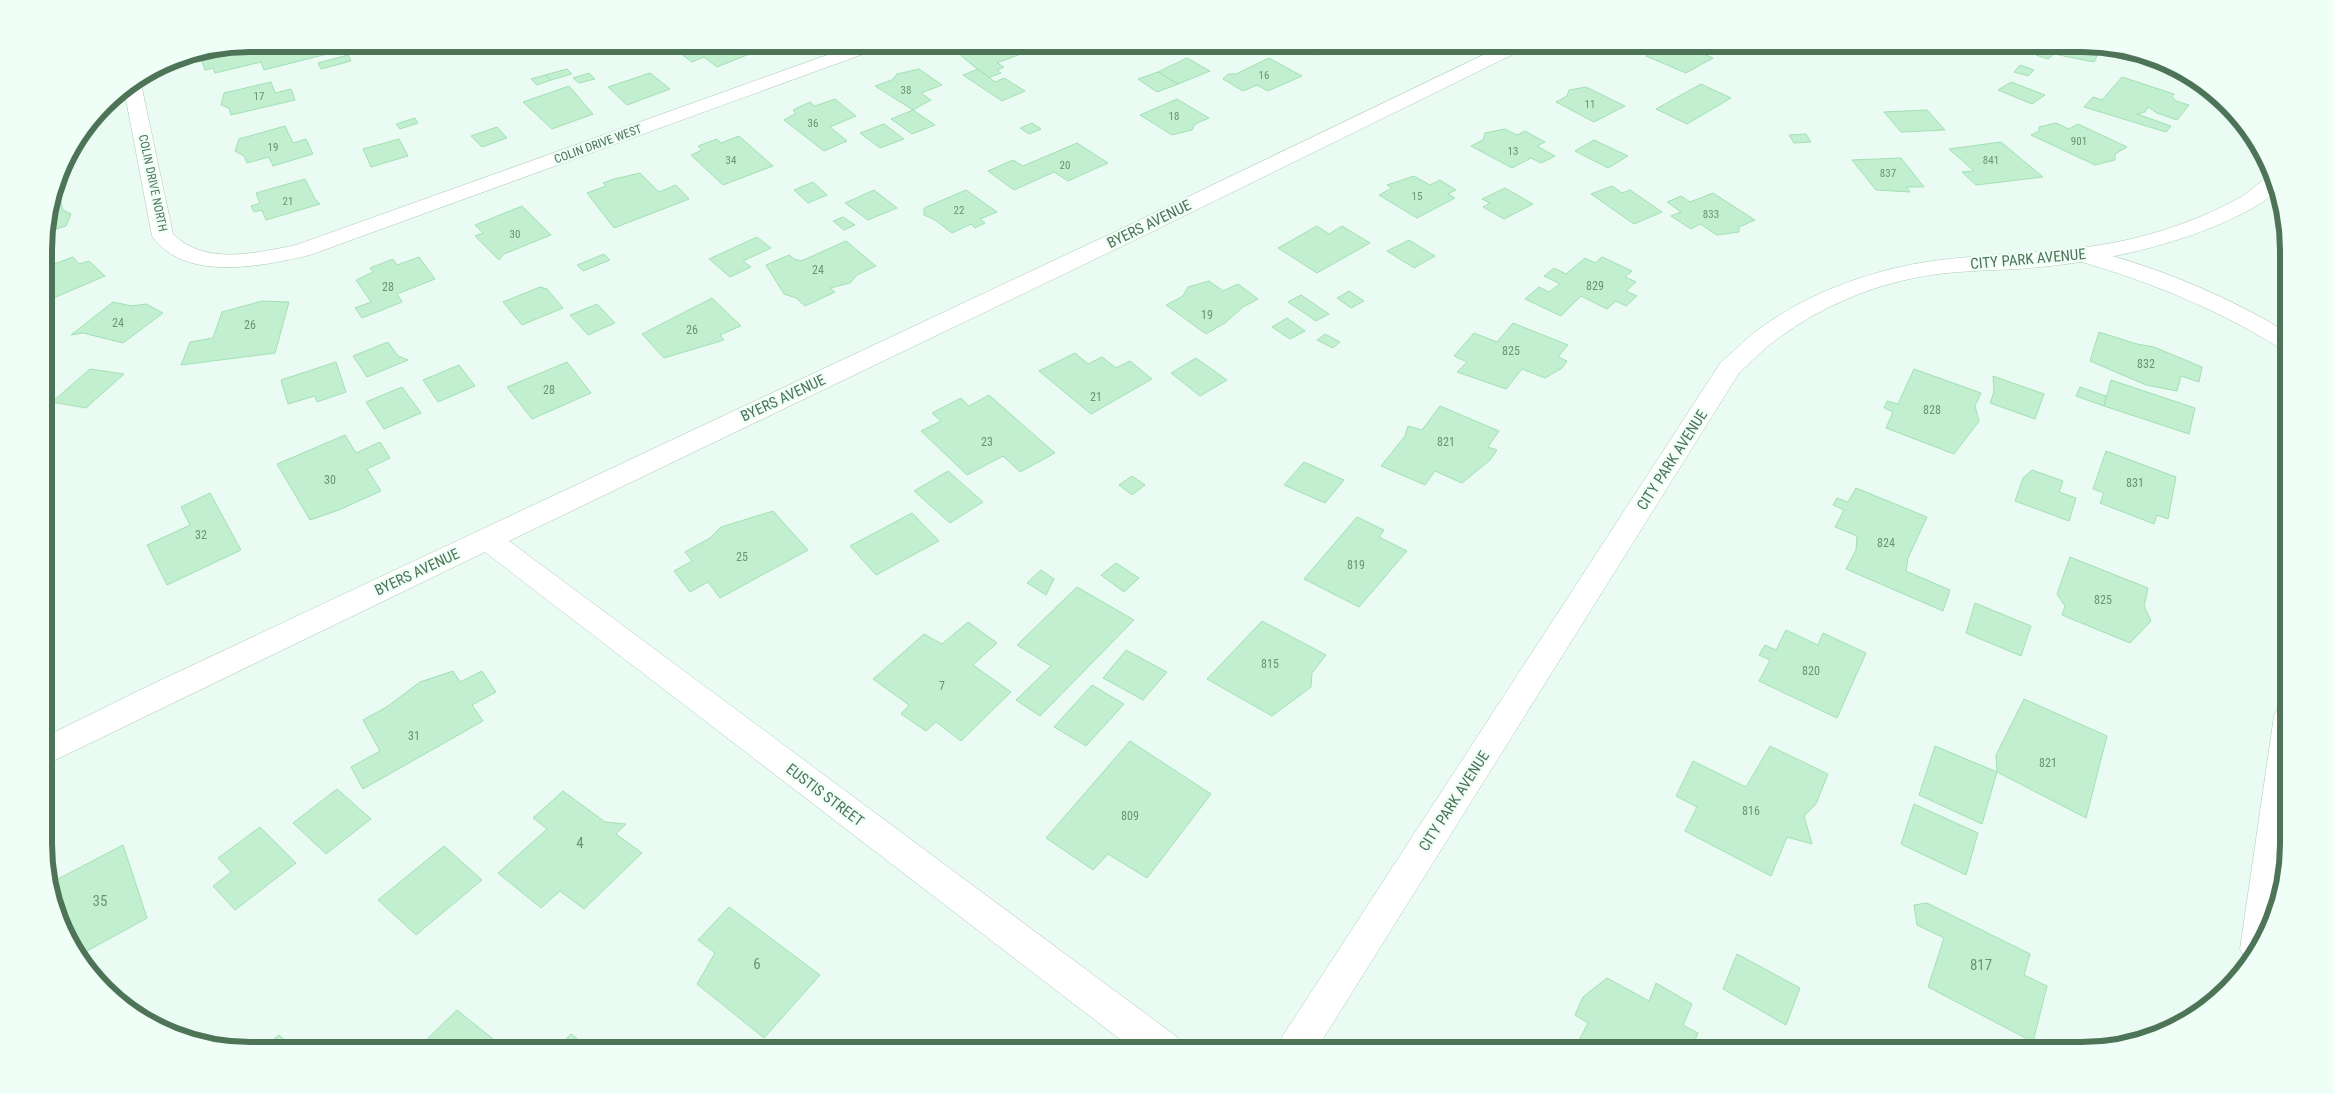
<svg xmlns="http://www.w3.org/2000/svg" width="2333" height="1094" viewBox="0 0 2333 1094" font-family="'Roboto Condensed',sans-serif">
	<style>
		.building { fill: #c2efd0; stroke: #a3e0b5 }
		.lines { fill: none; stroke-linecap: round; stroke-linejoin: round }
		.street-casing { stroke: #accab7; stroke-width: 1 }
		.secondary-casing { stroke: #adcfb9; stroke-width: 1 }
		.street { fill: #fff; fill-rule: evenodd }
		.secondary { fill: #fff; fill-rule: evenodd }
		.labels { text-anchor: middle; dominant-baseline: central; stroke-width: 4.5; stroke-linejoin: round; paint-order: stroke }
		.far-number-label { font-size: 11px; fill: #6b9376 }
		.far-street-label { font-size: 12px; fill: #4e7458; stroke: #effef7 }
		.number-label { font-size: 12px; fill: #6b9376 }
		.street-label { font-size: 15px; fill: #4e7458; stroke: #effef7 }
		.near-number-label { font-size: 15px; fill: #6b9376 }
		.rim { fill: none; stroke: #4e7458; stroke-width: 6 }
	</style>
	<rect width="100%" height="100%" fill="#e9fbf2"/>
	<!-- building -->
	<g class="building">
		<polygon points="250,44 253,44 257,52 273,48 275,53 326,44 331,53 264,70 261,62 215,73 213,68 205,70 200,56"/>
		<polygon points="326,44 350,44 329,49"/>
		<polygon points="682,44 756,44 760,47 748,51 752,53 717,67 704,57 692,62 680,53 693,49"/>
		<polygon points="682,44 688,46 673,52 669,49"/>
		<polygon points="975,44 1007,44 1023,53 997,63 1004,67 997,70 1001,73 988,78 959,54 972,49 968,46"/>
		<polygon points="1295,44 1376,44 1380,47 1373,50 1367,47 1355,53 1338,44 1317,55"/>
		<polygon points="1657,44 1679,44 1713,58 1686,73 1646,56 1658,49"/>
		<polygon points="2060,44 2083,44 2101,48 2094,62 2054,54"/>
		<polygon points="2042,50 2054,54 2048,59 2036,55"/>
		<polygon points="348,55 351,61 321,69 318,63"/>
		<polygon points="2137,55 2162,60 2186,73 2135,60"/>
		<polygon points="1187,58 1210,71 1178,84 1158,72"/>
		<polygon points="1269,58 1302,76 1268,91 1257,85 1243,91 1223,79 1228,74 1236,74"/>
		<polygon points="2020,65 2034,70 2028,76 2014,72"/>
		<polygon points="567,69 572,74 551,80 545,75"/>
		<polygon points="919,69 942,85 921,93 931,100 913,110 875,86 892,80 897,74"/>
		<polygon points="978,69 995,82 1004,78 1025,91 1002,101 963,75"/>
		<polygon points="1158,72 1178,84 1157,92 1138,79"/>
		<polygon points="589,73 595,79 579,83 573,78"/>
		<polygon points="650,73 670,89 627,105 608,87"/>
		<polygon points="545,75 551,80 537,85 531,79"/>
		<polygon points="2122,77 2174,94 2172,97 2176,101 2189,105 2177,120 2157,113 2148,107 2145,112 2137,114 2171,126 2166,132 2084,107 2093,97 2102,100"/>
		<polygon points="271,82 275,93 291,89 295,100 231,115 229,108 221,105 224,93"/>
		<polygon points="2011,82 2045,95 2032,104 1998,90"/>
		<polygon points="1701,84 1731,98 1687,124 1656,109"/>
		<polygon points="569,86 593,114 552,129 523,102"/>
		<polygon points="1586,87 1625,106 1594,122 1556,102 1567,96 1569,90"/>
		<polygon points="835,99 856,116 830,127 847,141 824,151 784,120 796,113 793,110 810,102 815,106"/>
		<polygon points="1177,99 1209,118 1195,124 1192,130 1172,135 1140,115"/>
		<polygon points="913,110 935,125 912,134 891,119"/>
		<polygon points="1927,110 1945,130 1901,132 1884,112"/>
		<polygon points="415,118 418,123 400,129 396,124"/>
		<polygon points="1032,123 1041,129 1029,134 1020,128"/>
		<polygon points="2056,123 2069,129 2078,124 2127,147 2115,154 2115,160 2095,165 2031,135 2039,131 2039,127"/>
		<polygon points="884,124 904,139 880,148 860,133"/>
		<polygon points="285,126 293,143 306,139 313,154 273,166 269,157 247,163 244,156 235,151 239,139"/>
		<polygon points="497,127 507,138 482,147 471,136"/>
		<polygon points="1505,129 1517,135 1525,131 1545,142 1537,146 1555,156 1541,163 1531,158 1512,168 1471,146 1483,140 1485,133"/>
		<polygon points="1806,134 1811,142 1794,143 1789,135"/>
		<polygon points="739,136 773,166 723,185 691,155 702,150 698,146 717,139 721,143"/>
		<polygon points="399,139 408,156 371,167 363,149"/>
		<polygon points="1594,140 1628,156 1608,168 1575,151"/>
		<polygon points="2001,142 2043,177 1976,185 1962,172 1974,171 1949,149"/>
		<polygon points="1077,143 1108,163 1068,181 1054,172 1014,190 988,171 1013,160 1023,166"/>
		<polygon points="1901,158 1924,187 1906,187 1910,192 1876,190 1852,160"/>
		<polygon points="640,173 659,192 676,185 689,199 614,228 587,193 606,186 603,183 614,179"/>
		<polygon points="1414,176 1430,185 1440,180 1456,190 1448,194 1455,198 1417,218 1379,195 1392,188 1387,185"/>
		<polygon points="305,179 315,199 320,204 266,220 262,210 254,212 251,206 260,203 256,193"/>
		<polygon points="813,182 827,195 808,203 794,190"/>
		<polygon points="1612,186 1622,193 1630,190 1662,212 1634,224 1591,194"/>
		<polygon points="1505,188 1533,204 1504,219 1483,207 1490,203 1482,199"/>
		<polygon points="874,190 897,208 868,220 845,203"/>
		<polygon points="966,190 997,212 980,219 985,223 975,228 971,224 952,233 935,220 924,215 924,208"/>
		<polygon points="1713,193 1755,220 1739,227 1739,232 1717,235 1700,224 1691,229 1671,216 1681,212 1667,202 1681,196 1690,202"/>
		<polygon points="60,199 63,210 71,214 66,226 45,232 54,202"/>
		<polygon points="522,206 551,235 504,254 499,260 475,236 483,233 475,225"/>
		<polygon points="843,217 855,225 844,230 833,221"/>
		<polygon points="1317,226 1329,234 1342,226 1370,243 1317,273 1278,248"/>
		<polygon points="757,237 771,248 743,261 751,267 730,277 709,259"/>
		<polygon points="1409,240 1435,256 1414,268 1387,251"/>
		<polygon points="846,241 876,266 857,275 850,283 830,288 835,292 805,306 796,298 784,294 766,265 789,255 794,259 801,261"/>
		<polygon points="604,254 610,260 583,271 577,265"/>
		<polygon points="73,257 79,264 89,261 105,276 44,302 44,268"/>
		<polygon points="419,257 435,279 397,294 402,302 362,318 355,308 371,302 356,280 373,272 370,268 393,259 397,265"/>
		<polygon points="1602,257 1632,271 1625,277 1636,282 1626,291 1637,296 1626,306 1616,301 1607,309 1581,296 1561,316 1525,299 1539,287 1549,292 1560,284 1544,276 1554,268 1566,274 1585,258 1595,263"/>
		<polygon points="1209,281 1223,291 1238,284 1258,299 1243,307 1225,323 1206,334 1166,305 1183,296 1188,287"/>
		<polygon points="540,287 547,289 563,308 522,325 503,302"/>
		<polygon points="1349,291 1364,301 1351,308 1337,298"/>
		<polygon points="1301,295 1329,314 1316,321 1288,302"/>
		<polygon points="712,298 741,326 720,335 724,340 664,358 642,334"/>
		<polygon points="262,301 289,302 275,353 181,365 190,342 213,338 222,312"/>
		<polygon points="113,302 132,306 146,304 163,313 123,343 83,333 71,335"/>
		<polygon points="597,304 615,323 588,335 570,315"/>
		<polygon points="1287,318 1305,331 1290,339 1272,327"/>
		<polygon points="1513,323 1568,345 1558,357 1567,361 1562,368 1545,378 1522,369 1506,389 1457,372 1467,362 1454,356 1474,333 1497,342"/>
		<polygon points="2099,332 2137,344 2154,347 2202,367 2199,382 2181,376 2177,391 2146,385 2090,361"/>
		<polygon points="1325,334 1340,342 1333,348 1317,340"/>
		<polygon points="388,342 398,356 408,360 367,377 353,356"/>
		<polygon points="1075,353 1088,364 1102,357 1116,368 1130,361 1152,379 1091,414 1039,371"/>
		<polygon points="1196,358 1227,380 1200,396 1171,373"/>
		<polygon points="336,362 346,392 317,402 315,396 288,404 281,380"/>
		<polygon points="567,362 591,393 532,419 507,387"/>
		<polygon points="459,365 475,386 438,402 423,380"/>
		<polygon points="90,369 124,374 86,408 52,402"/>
		<polygon points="1914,369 1981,393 1975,406 1979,421 1954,454 1886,428 1893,412 1884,408 1887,401 1898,404"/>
		<polygon points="1993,376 2044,394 2035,419 1990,403 1994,392"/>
		<polygon points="2111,380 2195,408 2189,434 2104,406"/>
		<polygon points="402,387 421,413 384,429 366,402"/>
		<polygon points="2080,387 2106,396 2104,406 2076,396"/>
		<polygon points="989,395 1055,453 1020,472 1003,456 967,475 921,431 941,421 932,413 961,398 969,406"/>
		<polygon points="1440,406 1499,431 1488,447 1497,450 1490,460 1462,483 1435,471 1425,485 1381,466 1405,436 1408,426 1422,430"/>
		<polygon points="345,435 356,453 380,442 390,458 367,469 381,491 339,510 310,520 277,464"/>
		<polygon points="2106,451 2176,477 2168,519 2157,515 2154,524 2100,503 2104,493 2093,489"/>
		<polygon points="1304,462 1344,480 1325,503 1284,485"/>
		<polygon points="2032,470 2063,481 2059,492 2076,498 2069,521 2015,501 2023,478"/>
		<polygon points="948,471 983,502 950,523 914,491"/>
		<polygon points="1132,476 1145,485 1132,495 1119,485"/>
		<polygon points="1856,488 1927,517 1908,558 1906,571 1950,590 1943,611 1846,569 1856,550 1857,536 1835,527 1844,510 1833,505 1837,498 1848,502"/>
		<polygon points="210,493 241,550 167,585 147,545 190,525 181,507"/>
		<polygon points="773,511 808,550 720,598 708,582 690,592 674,571 692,561 685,552 710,538 721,527"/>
		<polygon points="912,513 939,541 876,575 850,546"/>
		<polygon points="1357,517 1384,530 1379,537 1407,551 1359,607 1304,579"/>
		<polygon points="2070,557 2148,588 2144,606 2151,621 2130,643 2062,615 2065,606 2057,594"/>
		<polygon points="1116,563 1139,578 1124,592 1101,575"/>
		<polygon points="1041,570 1054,579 1046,595 1027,583"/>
		<polygon points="1077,587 1134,620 1040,716 1016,700 1051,666 1017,645"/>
		<polygon points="1975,603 2031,626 2021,656 1966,633"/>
		<polygon points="1262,621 1326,655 1312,673 1311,687 1272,716 1207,679"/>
		<polygon points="968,622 997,643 973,665 1011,692 961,741 936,722 926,731 901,714 909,705 873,679 924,634 942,644"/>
		<polygon points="1786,630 1818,645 1823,633 1866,653 1837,718 1759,681 1770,660 1759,655 1765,645 1776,650"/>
		<polygon points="1126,650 1167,672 1143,700 1103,678"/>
		<polygon points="453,671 460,682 482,671 496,692 472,705 483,721 363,789 351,767 380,751 363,720 388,706 420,682"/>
		<polygon points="1092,685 1124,704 1086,746 1054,727"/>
		<polygon points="2024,699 2107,736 2086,818 1997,772 1996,755"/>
		<polygon points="1130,741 1211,794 1147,878 1108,854 1093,870 1046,838"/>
		<polygon points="1770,746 1828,774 1816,804 1804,816 1812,844 1787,837 1771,876 1685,831 1697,807 1676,796 1693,761 1746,787"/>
		<polygon points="1935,746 1997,772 1982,824 1919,795"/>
		<polygon points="337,789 371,819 326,854 293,823"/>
		<polygon points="563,791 605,822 626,824 616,834 642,853 584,909 560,891 541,908 498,873 547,829 533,818"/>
		<polygon points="1914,804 1978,833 1966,875 1901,844"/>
		<polygon points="260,827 296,863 235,910 213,886 231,872 218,858"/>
		<polygon points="123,845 147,918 78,956 59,922 54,903 60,899 54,881"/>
		<polygon points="444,846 482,880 416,935 378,900"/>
		<polygon points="1927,903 2030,954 2024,975 2047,986 2033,1042 1928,987 1944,938 1917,925 1914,905"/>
		<polygon points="729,907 820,975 764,1038 697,984 715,953 698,940"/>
		<polygon points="1737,954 1800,988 1786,1025 1723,989"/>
		<polygon points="1607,978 1649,1001 1656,983 1692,1004 1683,1025 1698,1033 1691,1050 1574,1050 1588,1023 1575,1015 1583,997"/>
		<polygon points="457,1010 493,1039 482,1050 416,1050"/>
		<polygon points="571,1034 592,1050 555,1050"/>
		<polygon points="279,1035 296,1050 261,1050"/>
		<polygon points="886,1041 896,1050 878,1050"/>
		<polygon points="348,1042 357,1050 339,1050"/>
	</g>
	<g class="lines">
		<defs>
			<g id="street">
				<path d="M858,44H883L880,48L310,255C263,266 185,283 152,236L124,89L138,80L141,84L173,234C205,266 256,253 296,245Z"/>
				<polygon points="1506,44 1529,44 1526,48 1139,238 509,541 1177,1037 1183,1050 1134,1050 485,552 45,765 45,737 142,689 1123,228"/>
				<path d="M2083,248C2155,266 2224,294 2288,333V351L2280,348C2215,308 2148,281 2075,260L2072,255L2075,250Z"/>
				<polygon points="2289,703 2289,838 2273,923 2250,963 2246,961 2240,949 2274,716 2278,707"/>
			</g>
			<path id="secondary" d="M2274,174L2278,189C2260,207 2236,217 2213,227C2151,252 2084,264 2018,269C1978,271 1939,271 1901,281C1855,292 1809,314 1772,343C1760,352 1750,363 1739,373L1316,1050H1276L1282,1037L1721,362C1733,353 1743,341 1755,332C1808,292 1875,268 1940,260C2007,252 2073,254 2139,237C2174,228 2209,215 2241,197C2252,191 2263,177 2274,174Z"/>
		</defs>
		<!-- street casing -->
		<use href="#street" class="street-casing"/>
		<!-- secondary casing -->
		<use href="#secondary" class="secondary-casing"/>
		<!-- street -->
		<use href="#street" class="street"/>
		<!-- secondary -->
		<use href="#secondary" class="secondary"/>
	</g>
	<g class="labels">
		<!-- far-number labels -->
		<g class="far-number-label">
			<text x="1264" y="75">16</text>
			<text x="906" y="90">38</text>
			<text x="259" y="96">17</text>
			<text x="1590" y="104">11</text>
			<text x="1174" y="116">18</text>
			<text x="813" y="123">36</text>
			<text x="2079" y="141">901</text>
			<text x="273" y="147">19</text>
			<text x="1513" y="151">13</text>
			<text x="731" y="160">34</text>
			<text x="1991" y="160">841</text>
			<text x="1065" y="165">20</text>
			<text x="1888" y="173">837</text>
			<text x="1417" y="196">15</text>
			<text x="288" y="201">21</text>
			<text x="959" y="210">22</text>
			<text x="1711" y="214">833</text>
			<text x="515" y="234">30</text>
		</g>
		<!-- far-street labels -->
		<g class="far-street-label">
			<text transform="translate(598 144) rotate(-20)">COLIN DRIVE WEST</text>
			<text transform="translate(153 183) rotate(78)">COLIN DRIVE NORTH</text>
		</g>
		<!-- number labels -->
		<g class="number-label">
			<text x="818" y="270">24</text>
			<text x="1595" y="286">829</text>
			<text x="388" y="287">28</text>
			<text x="1207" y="315">19</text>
			<text x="118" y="323">24</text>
			<text x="250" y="325">26</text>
			<text x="692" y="330">26</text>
			<text x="1511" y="351">825</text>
			<text x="2146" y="364">832</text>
			<text x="549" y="390">28</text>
			<text x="1096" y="397">21</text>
			<text x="1932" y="410">828</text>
			<text x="987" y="442">23</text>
			<text x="1446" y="442">821</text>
			<text x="330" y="480">30</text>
			<text x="2135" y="483">831</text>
			<text x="201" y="535">32</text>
			<text x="1886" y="543">824</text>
			<text x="742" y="557">25</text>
			<text x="1356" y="565">819</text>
			<text x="2103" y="600">825</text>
			<text x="1270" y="664">815</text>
			<text x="1811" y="671">820</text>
			<text x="942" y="686">7</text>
			<text x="414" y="736">31</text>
			<text x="2048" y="763">821</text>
			<text x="1751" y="811">816</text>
			<text x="1130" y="816">809</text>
		</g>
		<!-- street labels -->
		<g class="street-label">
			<text transform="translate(1149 224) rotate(-26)">BYERS AVENUE</text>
			<text transform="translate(2028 259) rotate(-5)">CITY PARK AVENUE</text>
			<text transform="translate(783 398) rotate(-25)">BYERS AVENUE</text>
			<text transform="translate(1672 460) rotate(-57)">CITY PARK AVENUE</text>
			<text transform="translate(417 572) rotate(-25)">BYERS AVENUE</text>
			<text transform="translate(825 795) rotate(37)">EUSTIS STREET</text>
			<text transform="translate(1454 801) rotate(-57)">CITY PARK AVENUE</text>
		</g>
		<!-- near-number labels -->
		<g class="near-number-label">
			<text x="580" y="843">4</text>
			<text x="100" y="901">35</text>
			<text x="757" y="964">6</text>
			<text x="1981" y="965">817</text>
		</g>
	</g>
	<!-- crop -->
	<path d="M0 0H2333V1094H0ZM250 52H2082A198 198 0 0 1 2280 250V844A198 198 0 0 1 2082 1042H250A198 198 0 0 1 52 844V250A198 198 0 0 1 250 52Z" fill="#effef7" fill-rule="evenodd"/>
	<path class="rim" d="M250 52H2082A198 198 0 0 1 2280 250V844A198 198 0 0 1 2082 1042H250A198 198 0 0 1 52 844V250A198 198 0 0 1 250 52Z"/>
</svg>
